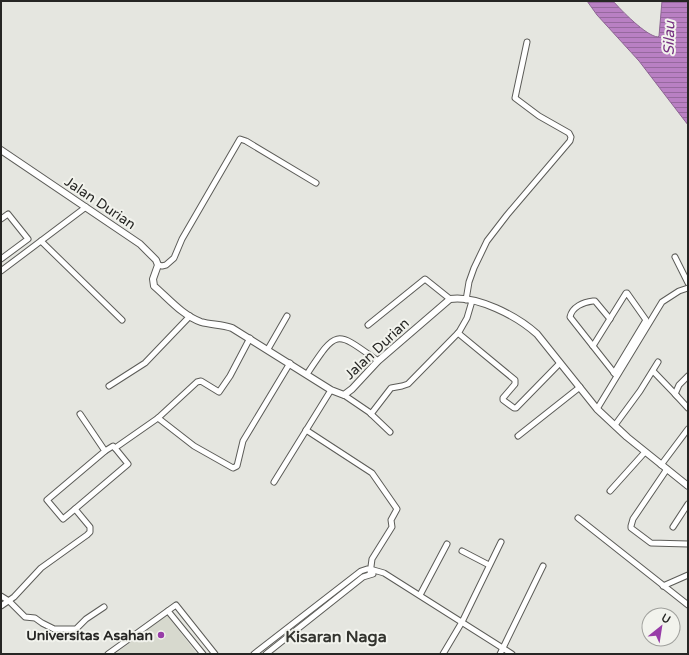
<svg xmlns="http://www.w3.org/2000/svg" width="689" height="655" viewBox="0 0 689 655" font-family="'Varela Round',sans-serif">
	<style>
		.built { fill: #d7d9ce }
		.water { fill: url(#water-rules); stroke: #8d6593 }
		.lines { fill: none; stroke-linecap: round; stroke-linejoin: round }
		.minor-casing { stroke: #5c5c58; stroke-width: 7 }
		.tertiary-casing { stroke: #5c5c58; stroke-width: 8 }
		.minor { stroke: #fff; stroke-width: 5 }
		.tertiary { stroke: #fff; stroke-width: 6 }
		.poi-dot { fill: #983da8; stroke: #f2f3ed; stroke-width: 1.5 }
		.labels { text-anchor: middle; dominant-baseline: central; stroke-width: 4; stroke-linejoin: round; paint-order: stroke }
		.street-label { font-size: 14px; fill: #262624; stroke: #f2f3ed }
		.poi-label { font-size: 14px; font-weight: bold; fill: #262624; stroke: #f2f3ed; text-anchor: end }
		.water-label { font-size: 15px; font-style: italic; fill: #763182; stroke: #f2f3ed }
		.quarter-label { font-size: 16px; font-weight: bold; fill: #33342f; stroke: #f2f3ed }
	</style>
	<defs>
		<pattern id="water-rules" width="6" height="5" patternUnits="userSpaceOnUse"><rect width="6" height="5" fill="#b980c3"/><path d="M0 2.5h6" fill="none" stroke="#96699e"/></pattern>
	</defs>
	<rect width="100%" height="100%" fill="#e5e6e0"/>
	<!-- built -->
	<polygon class="built" points="167,615 197,654 115,654"/>
	<!-- water -->
	<path class="water" d="M587,1H613C621,10 646,36 658,37L659,36L662,1H688V125L639,61L597,15Z"/>
	<g class="lines">
		<defs>
			<g id="minor">
				<polyline points="1,219 8,214 28,239 1,259"/>
				<polyline points="41,241 122,320"/>
				<polyline points="675,257 688,283"/>
				<polyline points="158,265 162,266 166,265 174,258 182,239 240,139 246,141 316,183"/>
				<polyline points="1,271 86,207"/>
				<polyline points="466,300 469,282 474,268 487,241 507,215 570,141 571,137 569,133 539,116 515,98 527,42"/>
				<path d="M610,319L595,301H593C583,302 572,307 570,317L615,374"/>
				<polyline points="368,325 425,279 450,299"/>
				<polyline points="458,333 515,380 515,384 503,398 503,400 514,408 516,408 560,363"/>
				<polyline points="593,346 626,293 627,293 646,320 614,373"/>
				<polyline points="268,349 287,316"/>
				<polyline points="653,371 677,396"/>
				<path d="M307,374C337,329 335,330 378,361"/>
				<polyline points="688,376 679,385 675,394 688,408"/>
				<polyline points="109,386 145,363 190,316"/>
				<polyline points="344,395 369,412 390,432"/>
				<polyline points="597,409 662,302 679,291 688,288"/>
				<polyline points="371,414 391,388 402,386 408,384 459,332 467,318 472,301"/>
				<polyline points="158,418 194,446 233,468 237,466 243,441 290,363"/>
				<polyline points="615,425 640,391 658,362"/>
				<polyline points="306,430 372,473 397,509 391,520 392,527 372,559 370,574"/>
				<polyline points="518,436 580,387"/>
				<polyline points="105,451 113,446 115,448"/>
				<polyline points="661,465 688,429"/>
				<polyline points="667,469 633,519 631,526 631,528 651,543 688,544"/>
				<polyline points="274,482 331,390"/>
				<polyline points="610,491 645,452"/>
				<polyline points="75,509 63,519 47,500 105,451 80,414"/>
				<polyline points="578,518 688,605"/>
				<polyline points="673,527 688,504"/>
				<polyline points="462,551 489,565"/>
				<polyline points="663,586 688,575"/>
				<polyline points="420,595 447,544"/>
				<polyline points="1,596 9,601 25,617 35,618 42,623 54,629 76,629 86,619 104,607"/>
				<polyline points="1,606 14,597 41,568 87,535 90,532 90,527 75,509 128,464 115,448 158,418 197,382 201,381 219,392 230,376 250,338"/>
				<polyline points="168,611 203,654"/>
				<polyline points="108,654 176,605 215,654"/>
				<polyline points="254,654 361,571 367,569 370,569 384,573 512,654"/>
				<polyline points="266,654 363,577 373,574"/>
				<polyline points="443,654 462,622 501,542"/>
				<polyline points="500,654 543,566"/>
			</g>
			<path id="tertiary" d="M1,150L140,244L156,260L158,265L153,279L154,286C168,298 183,316 201,322C211,325 222,324 232,328L331,390L344,395L352,389L378,361L450,299C477,295 517,316 537,334L597,409L627,437L688,486"/>
		</defs>
		<!-- minor casing -->
		<use href="#minor" class="minor-casing"/>
		<!-- tertiary casing -->
		<use href="#tertiary" class="tertiary-casing"/>
		<!-- minor -->
		<use href="#minor" class="minor"/>
		<!-- tertiary -->
		<use href="#tertiary" class="tertiary"/>
	</g>
	<!-- markers -->
	<circle class="poi-dot" cx="161" cy="635" r="4"/>
	<g class="labels">
		<!-- street labels -->
		<g class="street-label">
			<text transform="translate(100 203) rotate(34)">Jalan Durian</text>
			<text transform="translate(377 349) rotate(-43)">Jalan Durian</text>
		</g>
		<!-- poi labels -->
		<g class="poi-label">
			<text x="153" y="635">Universitas Asahan</text>
		</g>
		<!-- water labels -->
		<g class="water-label">
			<text transform="translate(669 38) rotate(-89)">Silau</text>
		</g>
		<!-- quarter labels -->
		<g class="quarter-label">
			<text x="336" y="637">Kisaran Naga</text>
		</g>
	</g>
	<!-- border -->
	<rect width="689" height="655" fill="none" stroke="#262624" stroke-width="4"/>
	<!-- north arrow -->
	<g transform="translate(661 627) rotate(30)"><circle r="19" fill="#f2f3ed" stroke="#a0a19d"/>
	<path d="M0-3L7 15L0 10L-7 15Z" fill="#983da8"/>
	<text y="-6" font-size="11" font-weight="bold" text-anchor="middle" fill="#262624">U</text>
	</g>
</svg>
